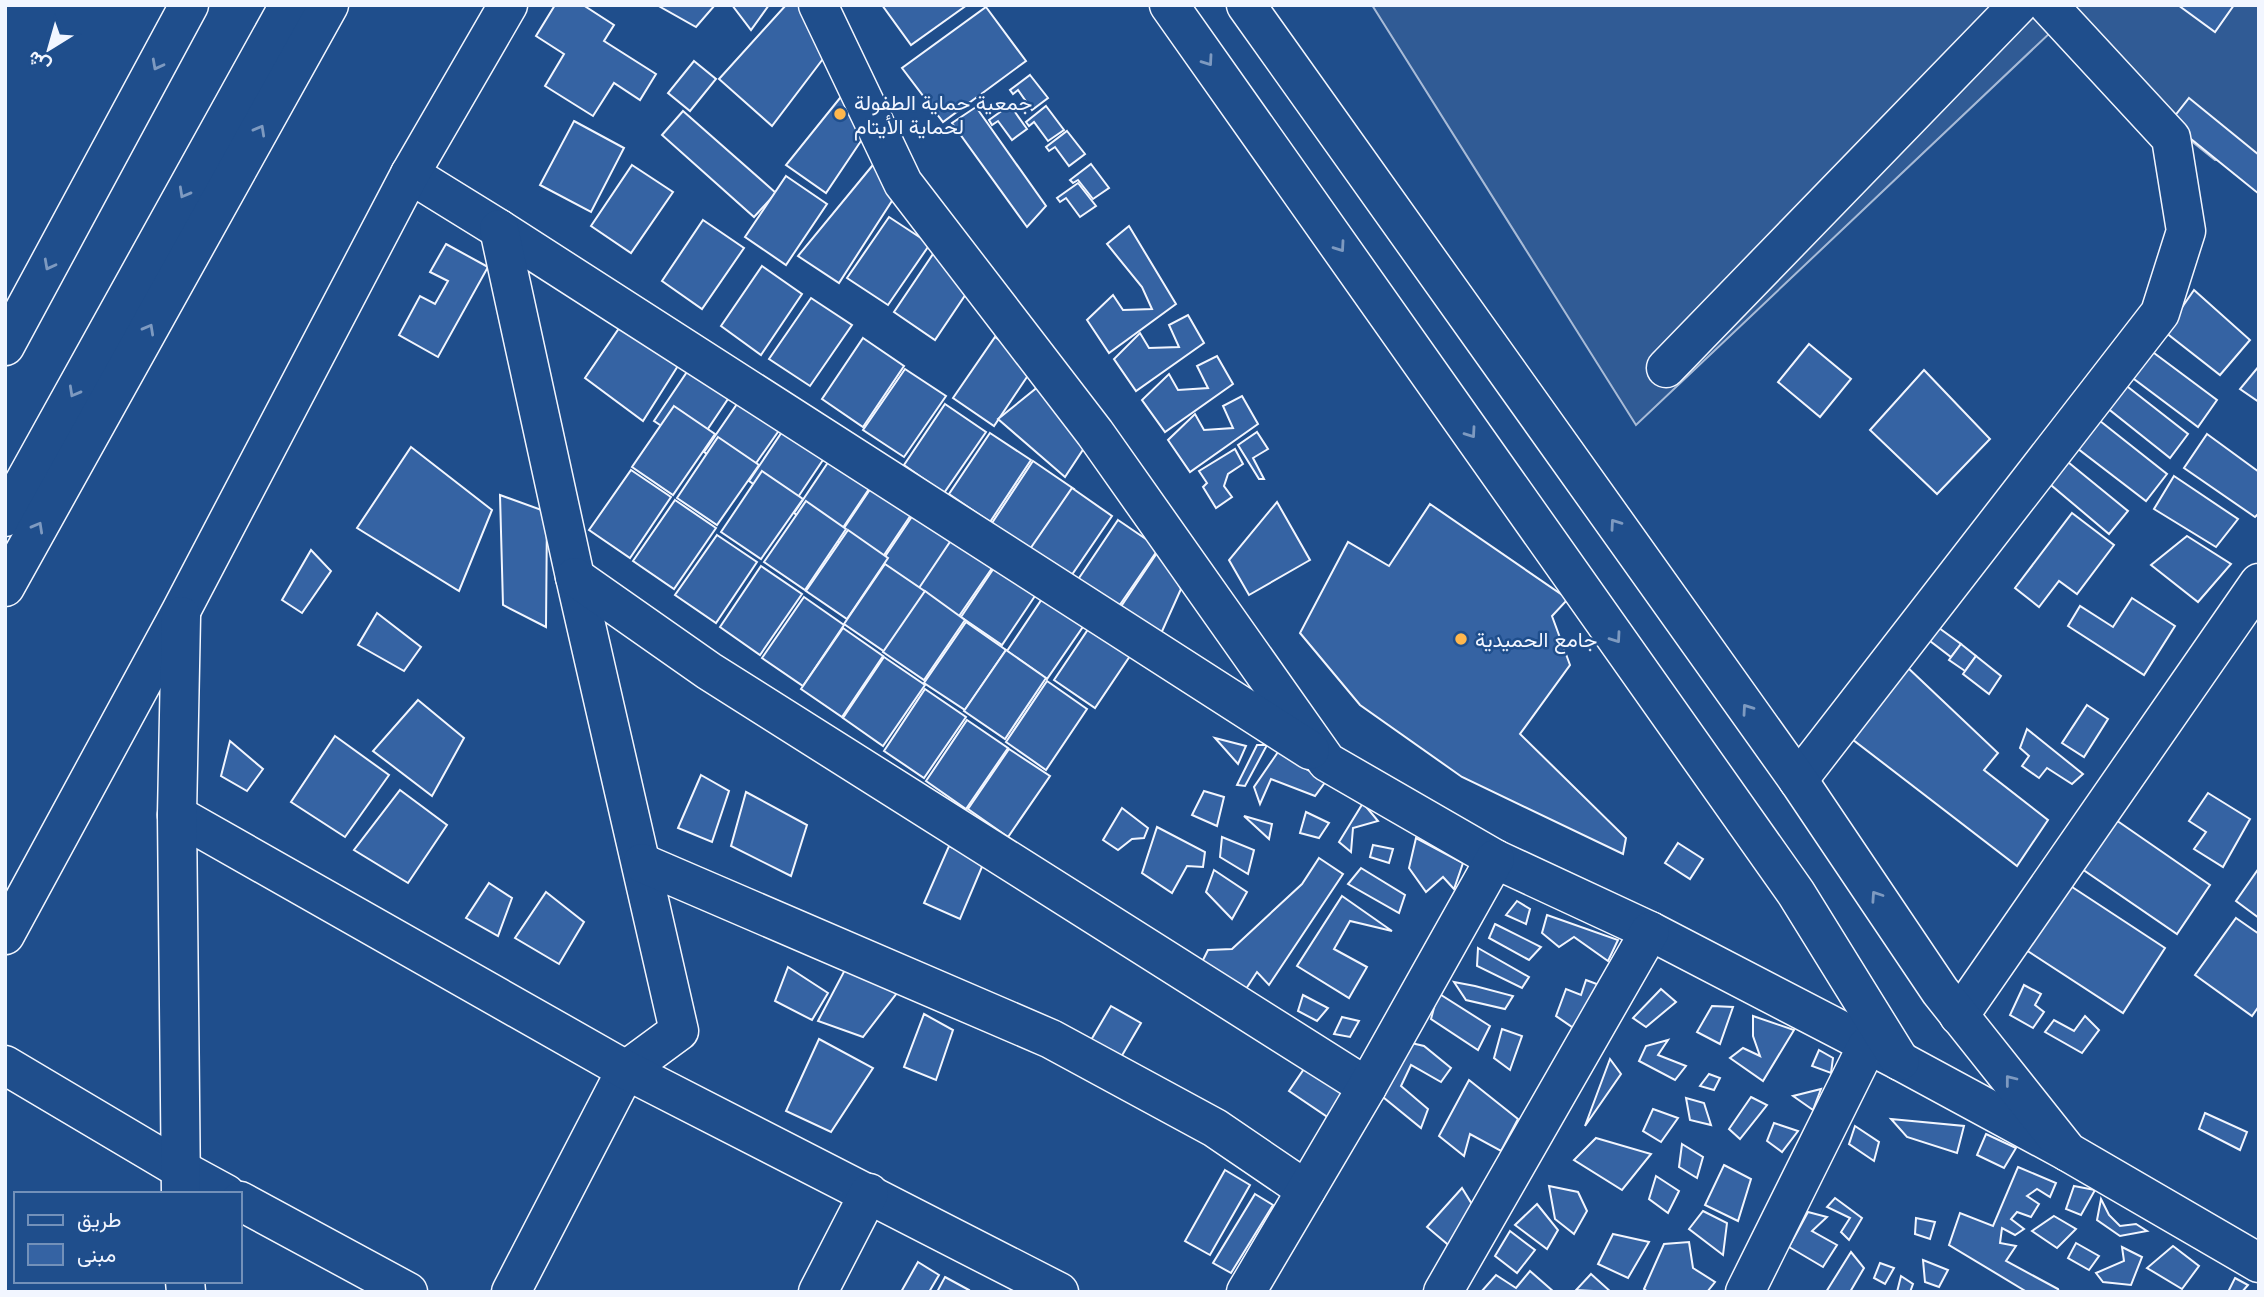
<svg xmlns="http://www.w3.org/2000/svg" width="2264" height="1297" viewBox="0 0 2264 1297" font-family="'Space Grotesk',Vazirmatn,sans-serif">
	<style>
		.built { fill: #305b95; stroke: #a8bbd7; stroke-width: 2 }
		.building { fill: #3563a3; stroke: #f2f6ff; stroke-width: 2 }
		.lines { fill: none; stroke-linecap: round; stroke-linejoin: round }
		.minor-casing { stroke: #f2f6ff; stroke-width: 41 }
		.major-casing { stroke: #f2f6ff; stroke-width: 41 }
		.minor { stroke: #1f4e8c; stroke-width: 38 }
		.major { stroke: #1f4e8c; stroke-width: 38 }
		.oneway { stroke: #7e9ac0 }
		.poi-dot { fill: #ffb74d; stroke: #1f4e8c; stroke-width: 2.5 }
		.labels { text-anchor: middle; dominant-baseline: central; stroke-width: 5; stroke-linejoin: round; paint-order: stroke }
		.poi-label { font-size: 21px; fill: #f2f6ff; stroke: #1f4e8c; text-anchor: start }
	</style>
	<rect width="100%" height="100%" fill="#1f4e8c"/>
	<!-- built -->
	<polygon class="built" points="1372,5 2259,5 2259,161 2215,160 2053,30 1636,425"/>
	<!-- building -->
	<g class="building">
		<polygon points="555,5 583,5 614,25 604,41 656,74 640,100 614,83 593,116 545,86 564,54 536,36"/>
		<polygon points="657,5 715,5 696,27"/>
		<polygon points="732,5 769,5 751,30"/>
		<polygon points="786,5 812,5 832,47 772,126 719,79"/>
		<polygon points="882,5 967,5 911,45"/>
		<polygon points="2178,5 2234,5 2215,32"/>
		<polygon points="986,7 1026,61 943,122 902,68"/>
		<polygon points="694,61 716,79 690,111 668,93"/>
		<polygon points="1030,75 1048,98 1032,110 1018,90 1013,94 1010,90"/>
		<polygon points="848,88 867,132 826,193 786,165"/>
		<polygon points="2189,98 2259,155 2259,194 2170,122"/>
		<polygon points="1010,105 1027,129 1012,140 998,121 992,125 989,120"/>
		<polygon points="1046,106 1064,130 1048,141 1034,122 1029,126 1026,122"/>
		<polygon points="976,107 1046,206 1027,227 952,123"/>
		<polygon points="683,111 776,193 754,217 662,135"/>
		<polygon points="574,121 624,148 591,212 540,185"/>
		<polygon points="1067,131 1085,154 1069,166 1055,147 1049,151 1046,147"/>
		<polygon points="877,160 899,190 839,283 798,256"/>
		<polygon points="1091,164 1109,188 1093,199 1078,180 1073,183 1070,180"/>
		<polygon points="632,165 673,192 631,253 591,226"/>
		<polygon points="786,176 827,204 786,265 745,237"/>
		<polygon points="1078,183 1096,206 1080,217 1066,198 1060,202 1057,198"/>
		<polygon points="889,217 930,244 888,305 847,278"/>
		<polygon points="703,220 744,248 702,309 662,281"/>
		<polygon points="1129,226 1176,304 1109,353 1087,320 1113,295 1123,310 1152,309 1142,287 1107,244"/>
		<polygon points="446,244 488,267 438,357 399,335 420,296 435,304 448,281 430,272"/>
		<polygon points="935,251 976,279 935,340 894,312"/>
		<polygon points="762,266 802,294 761,355 721,326"/>
		<polygon points="2194,290 2250,340 2220,375 2165,332"/>
		<polygon points="811,298 852,325 810,386 769,359"/>
		<polygon points="1188,315 1204,343 1136,391 1114,359 1140,333 1149,348 1179,347 1169,325"/>
		<polygon points="624,321 681,361 643,421 585,378"/>
		<polygon points="995,337 1035,365 994,426 953,398"/>
		<polygon points="863,338 904,366 863,427 822,399"/>
		<polygon points="1809,344 1851,379 1820,417 1778,382"/>
		<polygon points="2150,350 2217,400 2198,427 2130,376"/>
		<polygon points="1217,356 1233,384 1165,432 1142,400 1169,374 1178,390 1208,388 1197,366"/>
		<polygon points="695,360 736,387 695,448 654,421"/>
		<polygon points="2259,366 2259,402 2240,389"/>
		<polygon points="905,369 946,396 904,457 863,430"/>
		<polygon points="1924,370 1990,439 1937,494 1870,430"/>
		<polygon points="2119,380 2188,434 2170,458 2101,403"/>
		<polygon points="1044,382 1090,439 1065,477 998,419"/>
		<polygon points="746,391 787,419 745,479 704,452"/>
		<polygon points="1242,396 1258,424 1190,472 1168,440 1195,414 1204,430 1233,428 1223,406"/>
		<polygon points="945,404 986,432 944,493 904,465"/>
		<polygon points="674,406 715,434 673,495 632,467"/>
		<polygon points="2095,417 2167,474 2146,501 2073,445"/>
		<polygon points="790,420 831,448 790,509 749,481"/>
		<polygon points="1257,432 1268,449 1253,458 1264,479 1259,479 1238,445"/>
		<polygon points="990,433 1031,460 990,522 949,494"/>
		<polygon points="2207,434 2259,472 2259,513 2255,517 2184,468"/>
		<polygon points="718,437 759,465 717,525 677,498"/>
		<polygon points="411,447 492,510 459,591 357,528"/>
		<polygon points="1235,449 1243,464 1228,474 1224,486 1232,497 1216,508 1203,487 1207,483 1199,471"/>
		<polygon points="835,452 875,480 834,541 794,513"/>
		<polygon points="2063,458 2128,511 2109,534 2045,480"/>
		<polygon points="1033,461 1074,489 1032,550 992,523"/>
		<polygon points="631,470 671,497 630,558 589,530"/>
		<polygon points="762,471 803,499 761,559 721,532"/>
		<polygon points="2174,476 2238,519 2216,547 2154,509"/>
		<polygon points="877,479 917,506 876,567 836,540"/>
		<polygon points="1072,488 1112,516 1071,576 1030,549"/>
		<polygon points="500,495 547,512 546,627 503,605"/>
		<polygon points="675,500 716,528 674,589 633,561"/>
		<polygon points="806,501 846,529 805,590 764,562"/>
		<polygon points="1277,502 1310,560 1249,595 1229,560"/>
		<polygon points="1430,504 1568,599 1552,616 1570,665 1520,734 1626,838 1623,854 1462,777 1360,705 1300,633 1348,542 1389,566"/>
		<polygon points="919,506 960,534 918,595 878,567"/>
		<polygon points="2072,513 2114,545 2077,594 2059,581 2039,607 2015,588"/>
		<polygon points="1118,520 1159,548 1117,609 1077,581"/>
		<polygon points="848,530 888,558 847,619 806,591"/>
		<polygon points="958,530 999,558 957,619 917,591"/>
		<polygon points="717,535 757,562 716,623 675,595"/>
		<polygon points="2187,536 2231,564 2198,602 2151,565"/>
		<polygon points="311,550 331,571 302,613 282,600"/>
		<polygon points="1159,550 1181,589 1159,638 1118,611"/>
		<polygon points="1002,556 1043,584 1002,645 961,617"/>
		<polygon points="885,564 926,592 885,652 844,624"/>
		<polygon points="761,566 802,594 760,655 720,627"/>
		<polygon points="1048,590 1089,618 1047,679 1007,651"/>
		<polygon points="925,591 965,620 924,680 883,652"/>
		<polygon points="804,597 844,625 803,686 762,658"/>
		<polygon points="2132,598 2175,626 2144,675 2068,626 2080,606 2113,627"/>
		<polygon points="377,613 421,647 404,671 358,645"/>
		<polygon points="1095,619 1136,647 1095,708 1054,680"/>
		<polygon points="966,622 1006,650 965,710 924,683"/>
		<polygon points="843,628 883,656 842,717 801,689"/>
		<polygon points="1939,628 1961,644 1951,657 1930,641"/>
		<polygon points="1961,644 1976,656 1965,671 1949,660"/>
		<polygon points="1006,650 1046,678 1005,739 964,711"/>
		<polygon points="1976,656 2001,676 1989,694 1963,674"/>
		<polygon points="884,657 925,685 883,746 843,718"/>
		<polygon points="1906,666 1998,753 1984,770 2048,820 2017,866 1848,736"/>
		<polygon points="1047,681 1087,709 1046,770 1006,742"/>
		<polygon points="925,689 966,717 924,778 884,751"/>
		<polygon points="418,700 464,738 432,796 373,751"/>
		<polygon points="2087,705 2108,719 2084,757 2062,743"/>
		<polygon points="967,720 1008,748 966,809 926,781"/>
		<polygon points="2027,729 2083,774 2072,784 2047,768 2039,778 2022,766 2029,756 2020,748"/>
		<polygon points="335,736 389,775 345,837 291,802"/>
		<polygon points="1215,738 1246,746 1238,764"/>
		<polygon points="230,741 263,769 247,791 221,776"/>
		<polygon points="1257,745 1267,745 1245,786 1237,785"/>
		<polygon points="1009,749 1050,776 1008,837 968,809"/>
		<polygon points="1278,752 1326,781 1315,796 1271,779 1260,804 1254,787"/>
		<polygon points="701,775 729,791 712,842 678,828"/>
		<polygon points="400,790 447,825 408,883 354,850"/>
		<polygon points="1204,791 1224,797 1217,826 1192,815"/>
		<polygon points="746,792 807,825 791,876 731,846"/>
		<polygon points="2208,793 2250,819 2223,867 2194,849 2206,832 2189,821"/>
		<polygon points="1363,803 1378,821 1353,828 1351,852 1339,842"/>
		<polygon points="1122,808 1148,828 1144,838 1132,839 1118,850 1103,840"/>
		<polygon points="1306,812 1329,823 1319,838 1300,833"/>
		<polygon points="1244,816 1272,824 1269,839"/>
		<polygon points="2116,820 2210,885 2177,934 2082,869"/>
		<polygon points="1157,827 1205,852 1203,867 1187,866 1172,893 1142,873"/>
		<polygon points="1222,837 1254,850 1248,874 1220,857"/>
		<polygon points="1416,838 1463,863 1454,889 1443,877 1426,892 1409,868"/>
		<polygon points="1678,843 1703,859 1690,879 1665,863"/>
		<polygon points="1373,845 1393,849 1389,863 1370,857"/>
		<polygon points="949,846 984,862 960,919 924,903"/>
		<polygon points="1319,858 1343,874 1269,985 1257,972 1242,995 1200,966 1208,950 1232,949 1302,884"/>
		<polygon points="1361,868 1405,895 1399,913 1348,884"/>
		<polygon points="2259,868 2259,918 2236,901"/>
		<polygon points="1214,870 1247,892 1232,919 1206,892"/>
		<polygon points="489,883 512,898 498,936 466,918"/>
		<polygon points="2066,883 2165,948 2123,1013 2023,948"/>
		<polygon points="546,892 584,922 559,964 515,938"/>
		<polygon points="1342,896 1392,931 1350,921 1334,949 1367,967 1349,998 1297,966"/>
		<polygon points="1517,901 1530,909 1526,924 1506,915"/>
		<polygon points="1547,915 1618,940 1608,961 1574,937 1559,947 1542,933"/>
		<polygon points="2236,918 2259,934 2259,1006 2252,1016 2195,975"/>
		<polygon points="1495,924 1541,947 1529,960 1489,938"/>
		<polygon points="1478,948 1529,977 1522,988 1477,966"/>
		<polygon points="848,964 900,989 863,1037 818,1021"/>
		<polygon points="788,967 828,993 812,1020 775,1001"/>
		<polygon points="1586,980 1602,986 1575,1029 1556,1016 1566,989 1581,995"/>
		<polygon points="1454,982 1475,986 1513,996 1505,1009 1466,1000"/>
		<polygon points="2024,985 2041,994 2035,1005 2044,1012 2033,1028 2010,1015"/>
		<polygon points="1661,989 1676,1002 1646,1027 1633,1018"/>
		<polygon points="1438,993 1490,1026 1478,1050 1431,1019"/>
		<polygon points="1303,995 1328,1008 1317,1021 1298,1011"/>
		<polygon points="1111,1006 1141,1023 1117,1064 1087,1047"/>
		<polygon points="1712,1006 1733,1007 1720,1044 1697,1032"/>
		<polygon points="924,1014 953,1030 936,1080 904,1067"/>
		<polygon points="1753,1016 1794,1030 1763,1081 1730,1058 1743,1048 1760,1056 1753,1036"/>
		<polygon points="2085,1016 2099,1030 2082,1053 2045,1032 2054,1020 2074,1031"/>
		<polygon points="1342,1017 1359,1021 1350,1037 1334,1034"/>
		<polygon points="1502,1029 1522,1036 1510,1070 1494,1058"/>
		<polygon points="819,1039 873,1068 831,1132 786,1111"/>
		<polygon points="1668,1040 1658,1055 1686,1066 1675,1080 1639,1061 1646,1046"/>
		<polygon points="1407,1042 1424,1046 1451,1068 1441,1082 1411,1065 1401,1086 1428,1109 1421,1128 1378,1093"/>
		<polygon points="1819,1050 1833,1058 1831,1073 1812,1066"/>
		<polygon points="1610,1059 1621,1074 1585,1126"/>
		<polygon points="1308,1063 1348,1090 1329,1118 1289,1091"/>
		<polygon points="1709,1074 1720,1078 1714,1090 1700,1086"/>
		<polygon points="1469,1080 1518,1119 1501,1151 1470,1134 1464,1156 1439,1136"/>
		<polygon points="1821,1089 1813,1110 1793,1096"/>
		<polygon points="1751,1097 1767,1105 1740,1139 1729,1129"/>
		<polygon points="1686,1098 1704,1103 1711,1125 1690,1120"/>
		<polygon points="1653,1109 1678,1118 1661,1142 1643,1131"/>
		<polygon points="2205,1113 2247,1132 2240,1150 2199,1129"/>
		<polygon points="1891,1119 1964,1126 1957,1153 1907,1137"/>
		<polygon points="1774,1123 1798,1131 1782,1152 1767,1141"/>
		<polygon points="1855,1126 1879,1142 1874,1161 1849,1144"/>
		<polygon points="1986,1134 2016,1148 2004,1168 1977,1155"/>
		<polygon points="1596,1138 1651,1154 1622,1190 1574,1160"/>
		<polygon points="1682,1144 1703,1157 1697,1178 1679,1167"/>
		<polygon points="1724,1165 1751,1179 1738,1221 1705,1205"/>
		<polygon points="2018,1167 2056,1183 2050,1197 2037,1189 2027,1196 2039,1204 2031,1217 2017,1212 2011,1219 2024,1229 2015,1235 2002,1228 2000,1243 2016,1246 2006,1261 2058,1289 2059,1292 2027,1292 1949,1245 1960,1213 1993,1226"/>
		<polygon points="1225,1170 1250,1185 1210,1255 1185,1241"/>
		<polygon points="1656,1176 1679,1191 1668,1213 1649,1199"/>
		<polygon points="1549,1186 1578,1192 1587,1211 1574,1234 1555,1219"/>
		<polygon points="2074,1186 2095,1190 2081,1215 2066,1209"/>
		<polygon points="1462,1188 1478,1214 1452,1248 1427,1227"/>
		<polygon points="1255,1194 1273,1205 1231,1273 1213,1263"/>
		<polygon points="1835,1198 1862,1218 1849,1240 1841,1232 1850,1218 1827,1207"/>
		<polygon points="2101,1199 2109,1215 2120,1226 2136,1224 2147,1231 2120,1236 2097,1220"/>
		<polygon points="1537,1204 1558,1230 1547,1249 1515,1225"/>
		<polygon points="1703,1211 1727,1223 1723,1255 1689,1229"/>
		<polygon points="1808,1212 1827,1217 1812,1231 1837,1245 1823,1267 1789,1247"/>
		<polygon points="2054,1216 2076,1229 2057,1248 2032,1231"/>
		<polygon points="1916,1218 1935,1222 1930,1239 1915,1234"/>
		<polygon points="1510,1231 1535,1250 1517,1273 1495,1256"/>
		<polygon points="1613,1234 1649,1242 1628,1278 1598,1264"/>
		<polygon points="1689,1242 1693,1268 1715,1282 1707,1292 1648,1292 1644,1289 1664,1244"/>
		<polygon points="2076,1243 2099,1256 2089,1270 2068,1258"/>
		<polygon points="2173,1246 2199,1266 2182,1289 2147,1268"/>
		<polygon points="2122,1247 2142,1257 2131,1285 2103,1282 2096,1273 2124,1261"/>
		<polygon points="1851,1252 1864,1268 1850,1292 1826,1292"/>
		<polygon points="1923,1260 1948,1270 1939,1287 1925,1282"/>
		<polygon points="918,1262 939,1275 929,1292 901,1292"/>
		<polygon points="1880,1263 1894,1268 1885,1284 1874,1278"/>
		<polygon points="1530,1271 1554,1292 1481,1292 1496,1275 1516,1288"/>
		<polygon points="1591,1274 1611,1292 1576,1290"/>
		<polygon points="1901,1276 1913,1284 1910,1292 1897,1292"/>
		<polygon points="945,1277 969,1290 968,1292 937,1292"/>
		<polygon points="2235,1278 2248,1285 2242,1292 2228,1292"/>
	</g>
	<g class="lines">
		<defs>
			<g id="minor">
				<polyline points="818,5 903,183 1095,433 1327,762 1495,859 1650,931 1900,1061 2068,1152"/>
				<polyline points="410,174 499,229 1310,750"/>
				<polyline points="499,229 575,577 679,1031 626,1070 511,1292"/>
				<polyline points="5,346 189,5"/>
				<polyline points="1666,368 2018,5"/>
				<polyline points="5,517 289,5"/>
				<polyline points="575,577 709,671 1367,1087"/>
				<polyline points="5,587 329,5"/>
				<polyline points="1798,780 2160,313 2186,231 2171,138 2048,5"/>
				<polyline points="177,815 626,1070 1059,1292"/>
				<polyline points="642,863 1051,1039 1215,1128 1306,1190"/>
				<polyline points="5,935 181,611 410,174 508,5"/>
				<polyline points="1959,1016 2259,583"/>
				<polyline points="5,1065 180,1169 226,1194"/>
				<polyline points="181,1194 177,815 181,616"/>
				<polyline points="240,1201 408,1292"/>
				<polyline points="185,1281 186,1292"/>
				<polyline points="818,1292 869,1193"/>
				<polyline points="1246,1292 1367,1087 1495,859"/>
				<polyline points="1443,1292 1650,931"/>
				<polyline points="1745,1292 1867,1046"/>
			</g>
			<g id="major">
				<polyline points="1169,5 1796,893 1900,1061"/>
				<polyline points="1246,5 1798,780 1940,991 2068,1152 2259,1263"/>
			</g>
		</defs>
		<!-- minor casing -->
		<use href="#minor" class="minor-casing"/>
		<!-- major casing -->
		<use href="#major" class="major-casing"/>
		<!-- minor -->
		<use href="#minor" class="minor"/>
		<!-- major -->
		<use href="#major" class="major"/>
	</g>
	<!-- one-way arrows -->
	<defs><path id="oneway-chevron" d="M-2-3.5L2.5 0L-2 3.5" fill="none" stroke-width="1.6" stroke-linecap="round" stroke-linejoin="round" transform="scale(1.75)"/></defs>
	<g class="oneway">
		<use href="#oneway-chevron" transform="translate(1208 61) rotate(55)"/>
		<use href="#oneway-chevron" transform="translate(157 65) rotate(118)"/>
		<use href="#oneway-chevron" transform="translate(260 130) rotate(-61)"/>
		<use href="#oneway-chevron" transform="translate(184 193) rotate(119)"/>
		<use href="#oneway-chevron" transform="translate(1340 247) rotate(55)"/>
		<use href="#oneway-chevron" transform="translate(49 265) rotate(118)"/>
		<use href="#oneway-chevron" transform="translate(149 329) rotate(-61)"/>
		<use href="#oneway-chevron" transform="translate(74 392) rotate(119)"/>
		<use href="#oneway-chevron" transform="translate(1471 433) rotate(55)"/>
		<use href="#oneway-chevron" transform="translate(1615 524) rotate(-125)"/>
		<use href="#oneway-chevron" transform="translate(38 527) rotate(-61)"/>
		<use href="#oneway-chevron" transform="translate(1616 638) rotate(55)"/>
		<use href="#oneway-chevron" transform="translate(1747 709) rotate(-125)"/>
		<use href="#oneway-chevron" transform="translate(1876 896) rotate(-124)"/>
		<use href="#oneway-chevron" transform="translate(2010 1080) rotate(-128)"/>
	</g>
	<!-- markers -->
	<g class="poi-dot">
		<circle cx="840" cy="114" r="7"/>
		<circle cx="1461" cy="639" r="7"/>
	</g>
	<g class="labels">
		<!-- poi labels -->
		<g class="poi-label">
			<text x="854" y="102">جمعية حماية الطفولة<tspan x="854" dy="24">لحماية الأيتام</tspan></text>
			<text x="1475" y="639">جامع الحميدية</text>
		</g>
	</g>
	<!-- border -->
	<rect width="2264" height="1297" fill="none" stroke="#f2f6ff" stroke-width="14"/>
	<!-- legend -->
	<rect x="14" y="1192" width="228" height="91" fill="#1f4e8c" stroke="#7391ba" stroke-width="2"/>
	<rect x="28" y="1215" width="35" height="10" fill="#1f4e8c" stroke="#7391ba" stroke-width="2"/>
	<text x="77" y="1227" font-size="21" fill="#f2f6ff">طريق</text>
	<rect x="28" y="1244" width="35" height="21" fill="#3563a3" stroke="#7391ba" stroke-width="2"/>
	<text x="77" y="1262" font-size="21" fill="#f2f6ff">مبنى</text>
	<!-- north arrow -->
	<g transform="translate(49 49) rotate(217)" stroke="#1f4e8c" stroke-width="5" paint-order="stroke">
	<path d="M0-5L12 26L0 18L-12 26Z" fill="#f2f6ff"/>
	<text y="-10" font-size="19" font-weight="bold" text-anchor="middle" fill="#f2f6ff">ش</text>
	</g>
</svg>
